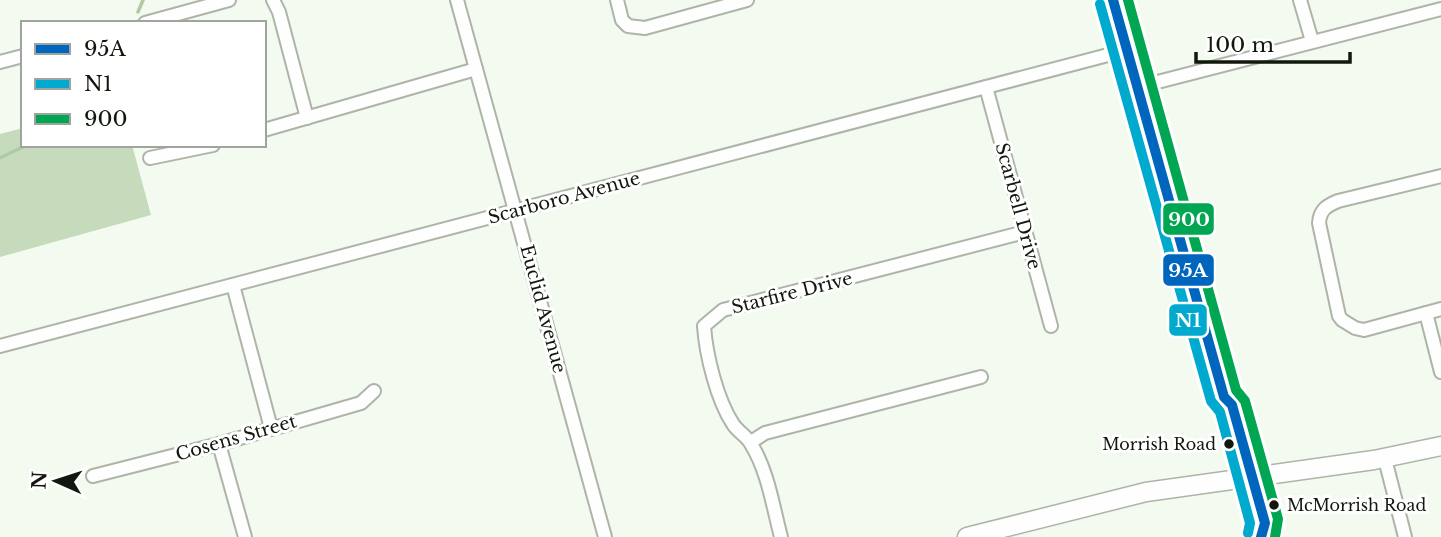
<svg xmlns="http://www.w3.org/2000/svg" width="1441" height="537" viewBox="0 0 1441 537" font-family="'Libre Baskerville',serif">
	<style>
		.forest { fill: #c6dbbb }
		.lines { fill: none; stroke-linecap: round; stroke-linejoin: round }
		.stream { stroke: #b2caa4; stroke-width: 3.5 }
		.street-casing { stroke: #aeb4aa; stroke-width: 16 }
		.secondary-casing { stroke: #aeb4aa; stroke-width: 21 }
		.street { stroke: #fdfefd; stroke-width: 12 }
		.secondary { stroke: #fdfefd; stroke-width: 18 }
		.bus-1-casing { stroke: #fff; stroke-width: 16 }
		.bus-2-casing { stroke: #fff; stroke-width: 16 }
		.bus-3-casing { stroke: #fff; stroke-width: 16 }
		.bus-1 { stroke: #0065bd; stroke-width: 10 }
		.bus-2 { stroke: #00a9ce; stroke-width: 10 }
		.bus-3 { stroke: #00a651; stroke-width: 10 }
		.bus-dot { fill: #11180d; stroke: #fff; stroke-width: 2.5 }
		.labels { text-anchor: middle; dominant-baseline: central; stroke-width: 6; stroke-linejoin: round; paint-order: stroke }
		.bus-label { font-size: 16px; fill: #11180d; stroke: #fff; text-anchor: end }
		.street-label { font-size: 18px; fill: #11180d; stroke: #fff }
		.line-badge { stroke: #fff; stroke-width: 2.5 }
		.badge-label { font-size: 19px; text-anchor: middle; font-weight: bold; fill: #fff }
	</style>
	<rect width="100%" height="100%" fill="#f3faef"/>
	<!-- forest -->
	<polygon class="forest" points="23,128 23,145 132,145 151,215 0,257 0,134"/>
	<g class="lines">
		<!-- stream -->
		<g class="stream">
			<polyline points="138,12 143,0"/>
			<polyline points="0,158 27,145"/>
		</g>
		<defs>
			<g id="street">
				<polyline points="273,0 279,12 307,118"/>
				<polyline points="457,0 605,537"/>
				<polyline points="617,0 622,20 628,26 645,28 747,0"/>
				<polyline points="1300,0 1312,41"/>
				<polyline points="145,23 229,0"/>
				<polyline points="0,62 23,56"/>
				<polyline points="986,87 1051,326"/>
				<polyline points="1138,87 1441,9"/>
				<polyline points="264,130 476,69"/>
				<polyline points="150,158 213,145"/>
				<path d="M1441,176L1338,201C1326,206 1320,210 1319,223L1339,316L1342,320L1355,328L1364,330L1441,309"/>
				<polyline points="233,285 271,428"/>
				<polyline points="1426,313 1441,372"/>
				<polyline points="0,346 1127,50"/>
				<polyline points="751,442 765,433 981,377"/>
				<polyline points="219,444 245,537"/>
				<polyline points="1385,459 1405,537"/>
				<polyline points="93,476 219,444 361,403 374,391"/>
				<path d="M781,537C773,507 768,471 751,444C747,436 738,432 733,424C717,400 706,355 704,326L723,310L1025,232"/>
			</g>
			<g id="secondary">
				<polyline points="1113,0 1224,397 1232,405 1258,498 1265,523 1261,535"/>
				<polyline points="967,537 1146,492 1374,460 1441,446"/>
			</g>
		</defs>
		<!-- street casing -->
		<use href="#street" class="street-casing"/>
		<!-- secondary casing -->
		<use href="#secondary" class="secondary-casing"/>
		<!-- street -->
		<use href="#street" class="street"/>
		<!-- secondary -->
		<use href="#secondary" class="secondary"/>
		<defs>
			<polyline id="bus-1" points="1113,0 1224,397 1232,405 1265,523 1261,537"/>
			<polyline id="bus-2" points="1100,4 1211,401 1220,412 1250,523 1248,533"/>
			<polyline id="bus-3" points="1128,0 1236,390 1245,401 1278,519 1275,537"/>
		</defs>
		<!-- bus-1 casing -->
		<use href="#bus-1" class="bus-1-casing"/>
		<!-- bus-2 casing -->
		<use href="#bus-2" class="bus-2-casing"/>
		<!-- bus-3 casing -->
		<use href="#bus-3" class="bus-3-casing"/>
		<!-- bus-1 -->
		<use href="#bus-1" class="bus-1"/>
		<!-- bus-2 -->
		<use href="#bus-2" class="bus-2"/>
		<!-- bus-3 -->
		<use href="#bus-3" class="bus-3"/>
	</g>
	<!-- markers -->
	<g class="bus-dot">
		<circle cx="1229" cy="444" r="6"/>
		<circle cx="1274" cy="505" r="6"/>
	</g>
	<g class="labels">
		<!-- bus labels -->
		<g class="bus-label">
			<text x="1216" y="444">Morrish Road</text>
			<text x="1287" y="505" text-anchor="start">McMorrish Road</text>
		</g>
		<!-- street labels -->
		<g class="street-label">
			<text transform="translate(564 198) rotate(-15)">Scarboro Avenue</text>
			<text transform="translate(1018 206) rotate(75)">Scarbell Drive</text>
			<text transform="translate(792 293) rotate(-14)">Starfire Drive</text>
			<text transform="translate(543 309) rotate(75)">Euclid Avenue</text>
			<text transform="translate(236 438) rotate(-16)">Cosens Street</text>
		</g>
	</g>
	<g class="line-badge">
		<rect x="1162" y="202" width="53" height="34" rx="7" fill="#00a651"/>
		<rect x="1162" y="253" width="53" height="34" rx="7" fill="#0065bd"/>
		<rect x="1168" y="303" width="40" height="34" rx="7" fill="#00a9ce"/>
	</g>
	<g class="badge-label">
		<text x="1189" y="226">900</text>
		<text x="1188" y="277">95A</text>
		<text x="1188" y="327">N1</text>
	</g>
	<!-- legend -->
	<rect x="21" y="21" width="245" height="126" fill="#ffffff" stroke="#a0a39e" stroke-width="2"/>
	<rect x="35" y="44" width="35" height="10" fill="#0065bd" stroke="#a0a39e" stroke-width="2"/>
	<text x="84" y="56" font-size="21" fill="#11180d">95A</text>
	<rect x="35" y="79" width="35" height="10" fill="#00a9ce" stroke="#a0a39e" stroke-width="2"/>
	<text x="84" y="91" font-size="21" fill="#11180d">N1</text>
	<rect x="35" y="114" width="35" height="10" fill="#00a651" stroke="#a0a39e" stroke-width="2"/>
	<text x="84" y="126" font-size="21" fill="#11180d">900</text>
	<!-- north arrow -->
	<g transform="translate(56 481) rotate(273)" stroke="#ffffff" stroke-width="5" paint-order="stroke">
	<path d="M0-5L12 26L0 18L-12 26Z" fill="#11180d"/>
	<text y="-10" font-size="19" font-weight="bold" text-anchor="middle" fill="#11180d">N</text>
	</g>
	<!-- scale -->
	<path d="M1196 52v10h154v-10" fill="none" stroke="#11180d" stroke-width="3.5"/>
	<text x="1206" y="52" font-size="21" fill="#11180d" stroke="#ffffff" stroke-width="5" paint-order="stroke">100 m</text>
</svg>
